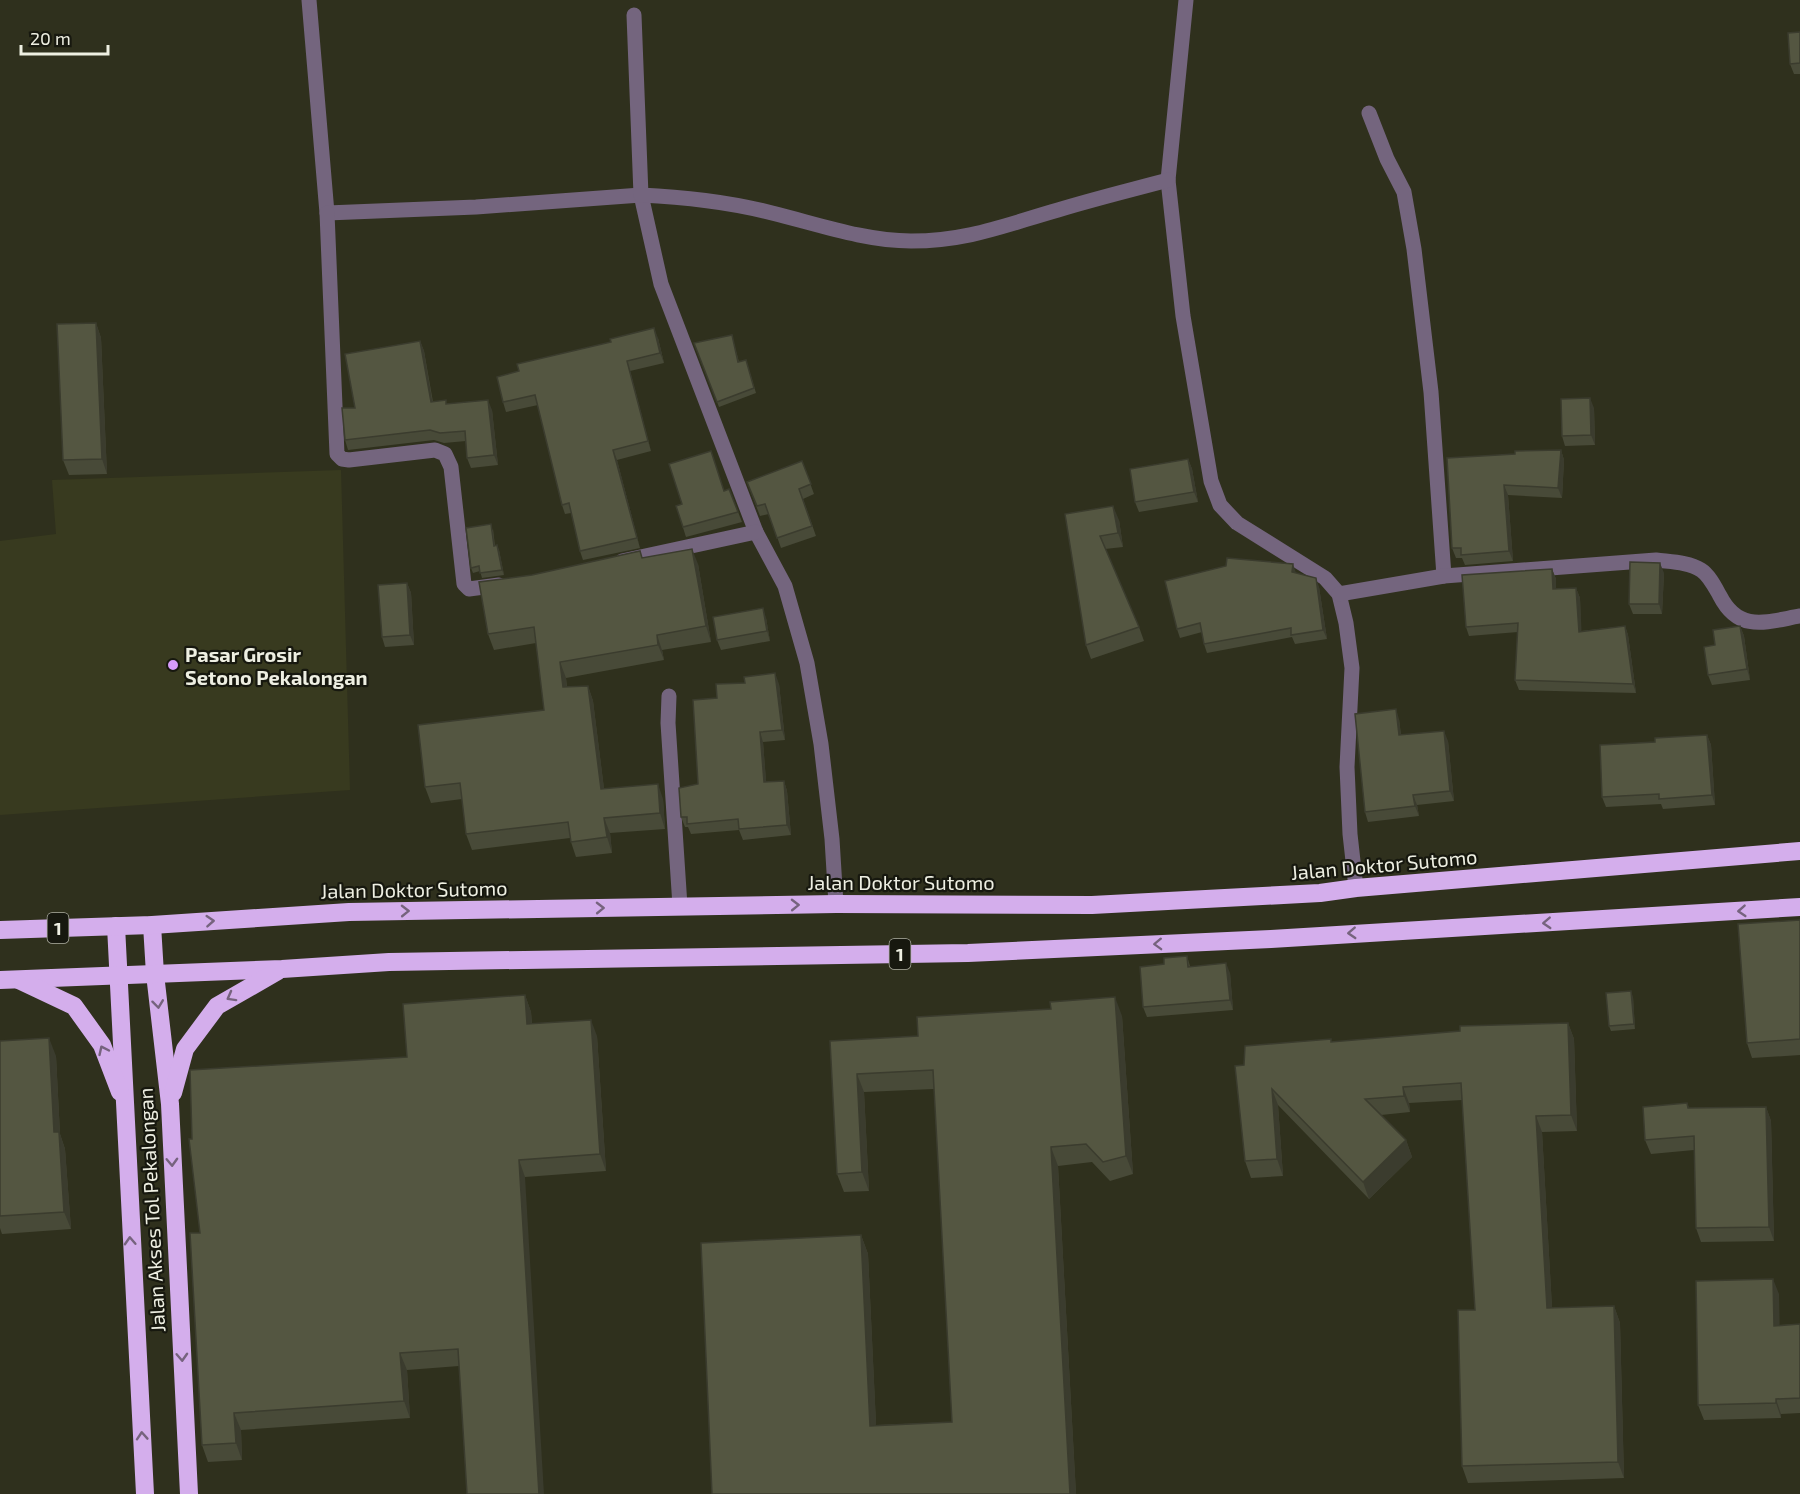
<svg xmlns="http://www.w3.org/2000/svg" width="1800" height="1494" viewBox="0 0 1800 1494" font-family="'Exo 2',sans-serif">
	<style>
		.built { fill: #383a1f }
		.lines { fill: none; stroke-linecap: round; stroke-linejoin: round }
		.street { stroke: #74657e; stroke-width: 15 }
		.highway { stroke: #d4aeec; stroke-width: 18 }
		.wall { fill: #484a38 }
		.shaded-wall { fill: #3b3c2e }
		.building { fill: #545641; stroke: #3b3c2e; stroke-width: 1.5 }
		.oneway { stroke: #76637e }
		.poi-dot { fill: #d69bfa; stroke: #17180f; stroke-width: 2 }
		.labels { text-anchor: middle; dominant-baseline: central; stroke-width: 4.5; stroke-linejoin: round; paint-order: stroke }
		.shield { fill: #17180f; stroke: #aeaea3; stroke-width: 1.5 }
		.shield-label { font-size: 18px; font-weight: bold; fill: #eeefe2 }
		.poi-label { font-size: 20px; font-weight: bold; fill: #eeefe2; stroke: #17180f; text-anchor: start }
		.street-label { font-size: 20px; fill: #eeefe2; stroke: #17180f }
	</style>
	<rect width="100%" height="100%" fill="#2f301d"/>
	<!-- built -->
	<polygon class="built" points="341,470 350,790 0,815 0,541 56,534 52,480"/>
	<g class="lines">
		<!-- street -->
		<g class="street">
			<polyline points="309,0 327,213 476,207 641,195 661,284 756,532 785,586 807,663 821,744 832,839 836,904"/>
			<polyline points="1186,0 1168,180 1183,316 1211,481 1220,505 1237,523 1325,578 1339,594 1346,623 1352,668 1347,767 1350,834 1356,888"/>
			<path d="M634,15L641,195C685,197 729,202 772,213C817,224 865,241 911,241C968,241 1005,225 1058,210C1094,199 1131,190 1168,180"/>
			<polyline points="1369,113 1387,159 1404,192 1414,249 1431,392 1444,576"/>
			<polyline points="327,213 337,454 342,459 349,460 435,450 445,454 451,467 464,584 469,589 499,585"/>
			<polyline points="622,561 756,532"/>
			<path d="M1339,594L1444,576L1656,560C1671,562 1688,562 1701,570C1709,575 1715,587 1720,596C1739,633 1766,622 1800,616"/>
			<polyline points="669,696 668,723 680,906"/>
		</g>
		<!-- highway -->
		<g class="highway">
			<polyline points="152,925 155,974 170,1104 189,1494"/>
			<polyline points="116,926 145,1494"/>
			<polyline points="0,930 152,925 349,912 836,904 1092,905 1320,893 1356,888 1800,851"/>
			<polyline points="0,980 282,969 389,962 968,953 1271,939 1800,907"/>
			<polyline points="19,980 74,1006 102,1045 120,1092"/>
			<polyline points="173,1093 185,1049 217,1006 278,971"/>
		</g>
	</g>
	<!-- wall -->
	<g class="wall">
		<polygon points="1800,32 1800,74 1794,74 1790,64"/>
		<polygon points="96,323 101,338 107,474 69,475 63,460"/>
		<polygon points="658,338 664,363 630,371 651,451 617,460 640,548 583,560 580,551 571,513 565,514 562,505 538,405 506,412 503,402 519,371 611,342"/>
		<polygon points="733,340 739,362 746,360 756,393 719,407 694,343"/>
		<polygon points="420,341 424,351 433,402 492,410 498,465 471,468 467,458 466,441 444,443 434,440 348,450 345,440 355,408"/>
		<polygon points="1594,408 1595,445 1565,446 1562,436"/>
		<polygon points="1561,450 1564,460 1562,498 1508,495 1513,561 1465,565 1462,558 1456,558 1452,548 1515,454"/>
		<polygon points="1188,459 1192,469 1198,502 1139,512 1135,502"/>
		<polygon points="802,461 814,494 803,499 816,536 781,548 769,514 760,516 747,482"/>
		<polygon points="729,489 742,522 686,537 676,506"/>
		<polygon points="1065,514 1119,520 1123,547 1105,549 1139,627 1144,641 1091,659 1086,645"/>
		<polygon points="493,529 495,546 499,550 504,575 482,578 480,571 473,573 471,568"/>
		<polygon points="642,558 698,564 711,642 662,650 664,660 566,678 567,687 588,686 593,701 604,789 663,799 665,829 610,833 612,853 576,857 571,842 570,838 472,850 466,834 462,799 431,803 425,787 544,710 536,643 494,650 488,634 532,575"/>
		<polygon points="1552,569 1556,579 1556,589 1576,588 1580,598 1581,631 1625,626 1628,635 1636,693 1519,690 1515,680 1518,632 1469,636 1466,627"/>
		<polygon points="1296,573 1319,587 1327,639 1295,644 1292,637 1207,653 1204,644 1202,632 1180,638 1177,629"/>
		<polygon points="1664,573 1662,614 1633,614 1629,604"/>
		<polygon points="407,583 411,593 414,645 385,647 382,637"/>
		<polygon points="766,618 770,641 721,650 717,640"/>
		<polygon points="1740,626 1744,636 1750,680 1712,685 1708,675"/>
		<polygon points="779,684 785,740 763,742 766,782 784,781 787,791 791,835 743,840 739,830 691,834 688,827 685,827 681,817 698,784 717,698"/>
		<polygon points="1399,719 1401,735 1448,741 1454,801 1417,805 1419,816 1368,822 1365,812"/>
		<polygon points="1707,735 1711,745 1715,805 1663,809 1661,804 1606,807 1602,797 1655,742"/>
		<polygon points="1800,920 1800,1055 1752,1058 1747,1043"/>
		<polygon points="1187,956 1190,966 1230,973 1233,1010 1147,1017 1143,1007 1164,964"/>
		<polygon points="525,995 531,1012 532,1024 597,1036 606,1171 525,1177 459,1366 407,1370 410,1418 241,1430 242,1460 208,1462 202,1445 200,1233 192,1139 407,1057"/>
		<polygon points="1633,997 1635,1029 1611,1031 1609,1026"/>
		<polygon points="1122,1016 1133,1174 1110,1181 1092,1162 1058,1166 1076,1494 712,1494 861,1235 868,1254 876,1425 952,1422 934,1089 864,1092 869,1191 844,1192 837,1174 830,1041 918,1036"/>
		<polygon points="1568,1023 1574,1039 1577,1131 1542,1132 1552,1308 1614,1306 1620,1323 1624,1478 1468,1483 1462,1466 1475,1310 1462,1100 1409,1103 1410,1112 1381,1115 1406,1140 1412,1157 1369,1199 1278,1105 1283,1176 1251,1178 1245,1161 1244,1065 1332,1042"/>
		<polygon points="0,1041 56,1056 60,1134 65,1149 71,1229 2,1234 0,1228"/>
		<polygon points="1687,1103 1689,1108 1766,1107 1771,1121 1774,1241 1701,1242 1696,1228 1694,1150 1651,1154 1645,1140"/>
		<polygon points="1779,1294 1779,1325 1800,1324 1800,1413 1781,1414 1781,1418 1704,1420 1698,1405"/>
	</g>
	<!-- shaded-wall -->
	<g class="shaded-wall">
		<polygon points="96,323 101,338 107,474 102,459"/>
		<polygon points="654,328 658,338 664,363 660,353"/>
		<polygon points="420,341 424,351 434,412 431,402"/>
		<polygon points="627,361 630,371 651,451 648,441"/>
		<polygon points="1590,398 1594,408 1595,445 1591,435"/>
		<polygon points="488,400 492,410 498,465 494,455"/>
		<polygon points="613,450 617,460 640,548 637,538"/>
		<polygon points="1561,450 1564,460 1562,498 1558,488"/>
		<polygon points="1188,459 1192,469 1198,502 1194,492"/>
		<polygon points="1504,485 1508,495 1513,561 1509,551"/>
		<polygon points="1113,506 1119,520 1123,547 1118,533"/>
		<polygon points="497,545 499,550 504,575 502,570"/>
		<polygon points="692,549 698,564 711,642 706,626"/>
		<polygon points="1660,563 1664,573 1662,614 1659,604"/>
		<polygon points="1293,564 1296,573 1292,572"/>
		<polygon points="1552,569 1556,579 1556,599 1553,589"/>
		<polygon points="1316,578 1319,587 1327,639 1323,630"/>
		<polygon points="407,583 411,593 414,645 410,635"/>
		<polygon points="1576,588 1580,598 1582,641 1579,632"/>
		<polygon points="763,608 766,618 770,641 767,631"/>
		<polygon points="1625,626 1628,635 1636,693 1633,684"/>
		<polygon points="1740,626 1744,636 1750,680 1747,669"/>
		<polygon points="657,635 662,650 664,660 658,645"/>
		<polygon points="560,662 566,678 568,703 563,687"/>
		<polygon points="775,673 779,684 785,740 782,730"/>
		<polygon points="588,686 593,701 606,804 601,789"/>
		<polygon points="1396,709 1399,719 1402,745 1399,735"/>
		<polygon points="1444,731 1448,741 1454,801 1450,791"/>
		<polygon points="760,732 763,742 767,792 764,782"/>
		<polygon points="1707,735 1711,745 1715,805 1712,795"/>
		<polygon points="784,781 787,791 791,835 787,825"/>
		<polygon points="658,784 663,799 665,829 660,813"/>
		<polygon points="1413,795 1417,805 1419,816 1415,806"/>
		<polygon points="604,818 610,833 612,853 607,837"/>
		<polygon points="1226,963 1230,973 1233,1010 1230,1000"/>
		<polygon points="1631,991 1633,997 1635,1029 1634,1024"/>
		<polygon points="525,995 531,1012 533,1041 527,1024"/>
		<polygon points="1115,997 1122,1016 1133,1174 1126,1156"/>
		<polygon points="591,1020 597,1036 606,1171 600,1154"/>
		<polygon points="1568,1023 1574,1039 1577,1131 1571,1115"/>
		<polygon points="49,1038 56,1056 60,1134 65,1149 71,1229 64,1212 54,1132"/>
		<polygon points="857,1074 864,1092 869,1191 862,1172"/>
		<polygon points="1403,1087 1409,1103 1410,1112 1404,1096"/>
		<polygon points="1272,1089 1278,1105 1283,1176 1277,1159"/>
		<polygon points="1766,1107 1771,1121 1774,1241 1769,1227"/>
		<polygon points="1536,1116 1542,1132 1553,1324 1547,1308"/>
		<polygon points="1406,1140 1412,1157 1369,1199 1363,1182"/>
		<polygon points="1051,1147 1058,1166 1076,1494 1070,1494"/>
		<polygon points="519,1160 525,1177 544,1494 539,1494"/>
		<polygon points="861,1235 868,1254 877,1444 870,1426"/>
		<polygon points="1773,1279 1779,1294 1780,1340 1774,1326"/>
		<polygon points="1614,1306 1620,1323 1624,1478 1618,1462"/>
		<polygon points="400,1353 407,1370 410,1418 404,1401"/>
		<polygon points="1776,1399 1781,1414 1781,1418 1776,1403"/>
		<polygon points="234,1413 241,1430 242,1460 236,1443"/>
	</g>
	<!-- building -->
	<g class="building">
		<polygon points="1800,32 1800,63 1790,64 1788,33"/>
		<polygon points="96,323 102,459 63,460 57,324"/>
		<polygon points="654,328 660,353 627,361 648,441 613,450 637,538 580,551 569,503 562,505 535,395 503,402 497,377 519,371 517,364 611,342 610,339"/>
		<polygon points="732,335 738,362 746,360 754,388 717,402 694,343"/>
		<polygon points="420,341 431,402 446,400 446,404 488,400 494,455 467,458 465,431 440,433 430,430 345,440 342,408 355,408 345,354"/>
		<polygon points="1590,398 1591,435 1562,436 1561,399"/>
		<polygon points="1561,450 1558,488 1504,485 1509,551 1461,555 1461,548 1452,548 1447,458 1515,454 1515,451"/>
		<polygon points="711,451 724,491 729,489 738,512 683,527 676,506 682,504 669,464"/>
		<polygon points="1188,459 1194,492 1135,502 1130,469"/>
		<polygon points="802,461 811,484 799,489 812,526 777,538 765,504 757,506 747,482"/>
		<polygon points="1113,506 1118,533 1100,536 1139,627 1086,645 1065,514"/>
		<polygon points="491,524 494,546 497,545 502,570 480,573 479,566 471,568 466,528"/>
		<polygon points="692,549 706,626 657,635 658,645 560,662 563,687 588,686 601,789 658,784 660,813 604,818 607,837 571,842 568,822 466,834 460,783 425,787 418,725 544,710 534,627 488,634 479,582 532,575 640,551 642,558"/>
		<polygon points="1227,558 1293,564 1292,572 1316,578 1323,630 1291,635 1291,628 1204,644 1200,623 1177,629 1165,581 1226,566"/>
		<polygon points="1630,562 1660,563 1659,604 1629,604"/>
		<polygon points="1552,569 1553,589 1576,588 1579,632 1625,626 1633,684 1515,680 1518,623 1466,627 1462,575"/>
		<polygon points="407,583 410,635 382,637 378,585"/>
		<polygon points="763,608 767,631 717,640 713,617"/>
		<polygon points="1740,626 1747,669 1708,675 1704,647 1715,645 1713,630"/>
		<polygon points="775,673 782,730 760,732 764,782 784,781 787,825 739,829 738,819 687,824 687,817 681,817 679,788 698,784 693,700 717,698 716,684 745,683 744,677"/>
		<polygon points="1396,709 1399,735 1444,731 1450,791 1413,795 1415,806 1365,812 1355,714"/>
		<polygon points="1707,735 1712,795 1659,799 1659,794 1602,797 1600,745 1655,742 1655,738"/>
		<polygon points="1800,920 1800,1039 1747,1043 1738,924"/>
		<polygon points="1187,956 1188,967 1226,963 1230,1000 1143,1007 1140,967 1164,964 1164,958"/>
		<polygon points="1631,991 1634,1024 1609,1026 1606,993"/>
		<polygon points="525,995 527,1024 591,1020 600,1154 519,1160 539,1494 467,1494 458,1349 400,1353 404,1401 234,1413 236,1443 202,1445 190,1233 200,1233 189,1139 192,1139 190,1070 407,1057 403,1004"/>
		<polygon points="1115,997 1126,1156 1103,1162 1086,1144 1051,1147 1070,1494 712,1494 701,1243 861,1235 870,1426 952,1422 933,1070 857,1074 862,1172 837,1174 830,1041 918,1036 917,1017 1051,1009 1050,1002"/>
		<polygon points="1568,1023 1571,1115 1536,1116 1547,1308 1614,1306 1618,1462 1462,1466 1458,1310 1475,1310 1461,1083 1403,1087 1404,1096 1365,1099 1406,1140 1363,1182 1272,1089 1277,1159 1245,1161 1235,1066 1244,1065 1245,1046 1331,1039 1331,1042 1460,1031 1460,1026"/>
		<polygon points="49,1038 54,1132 59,1132 64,1212 0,1216 0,1041"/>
		<polygon points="1687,1103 1688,1108 1766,1107 1769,1227 1696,1228 1694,1136 1645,1140 1643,1107"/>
		<polygon points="1773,1279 1774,1326 1800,1324 1800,1398 1776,1399 1776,1403 1698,1405 1696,1281"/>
	</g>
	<!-- one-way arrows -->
	<defs><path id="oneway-chevron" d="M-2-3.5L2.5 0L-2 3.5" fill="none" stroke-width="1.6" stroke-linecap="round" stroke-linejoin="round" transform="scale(1.5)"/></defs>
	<g class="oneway">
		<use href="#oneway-chevron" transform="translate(795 905) rotate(-1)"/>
		<use href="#oneway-chevron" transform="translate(600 908) rotate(-1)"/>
		<use href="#oneway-chevron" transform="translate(405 911) rotate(-1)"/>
		<use href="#oneway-chevron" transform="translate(1742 911) rotate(176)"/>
		<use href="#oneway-chevron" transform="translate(210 921) rotate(-4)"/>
		<use href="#oneway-chevron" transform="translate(1547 923) rotate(177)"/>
		<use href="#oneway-chevron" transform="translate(1352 933) rotate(177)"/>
		<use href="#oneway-chevron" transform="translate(1158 944) rotate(178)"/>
		<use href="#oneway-chevron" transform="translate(231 997) rotate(151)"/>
		<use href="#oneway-chevron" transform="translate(158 1004) rotate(83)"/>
		<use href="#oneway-chevron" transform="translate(103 1050) rotate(-115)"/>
		<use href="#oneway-chevron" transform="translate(172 1162) rotate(88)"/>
		<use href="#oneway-chevron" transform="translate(130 1241) rotate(-93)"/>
		<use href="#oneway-chevron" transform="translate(182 1357) rotate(87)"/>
		<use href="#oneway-chevron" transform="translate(142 1436) rotate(-94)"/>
	</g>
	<!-- markers -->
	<circle class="poi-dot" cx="173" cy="665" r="6"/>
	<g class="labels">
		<!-- shield labels -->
		<g class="shield">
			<rect x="47.5" y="913" width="21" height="30" rx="4.5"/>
			<rect x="889.5" y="939" width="21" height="30" rx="4.5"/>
		</g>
		<g class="shield-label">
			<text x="58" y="928">1</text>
			<text x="900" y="954">1</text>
		</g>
		<!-- poi labels -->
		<g class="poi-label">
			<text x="185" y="654">Pasar Grosir<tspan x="185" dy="23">Setono Pekalongan</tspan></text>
		</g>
		<!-- street labels -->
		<g class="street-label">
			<text transform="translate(1384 864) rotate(-5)">Jalan Doktor Sutomo</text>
			<text x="901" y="882">Jalan Doktor Sutomo</text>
			<text transform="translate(414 889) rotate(-1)">Jalan Doktor Sutomo</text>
			<text transform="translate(151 1210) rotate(-93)">Jalan Akses Tol Pekalongan</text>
		</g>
	</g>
	<!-- scale -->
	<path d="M21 45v9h87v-9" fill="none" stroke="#eeefe2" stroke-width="3"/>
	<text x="30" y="45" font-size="18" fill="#eeefe2" stroke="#17180f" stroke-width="4.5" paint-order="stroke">20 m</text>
</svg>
